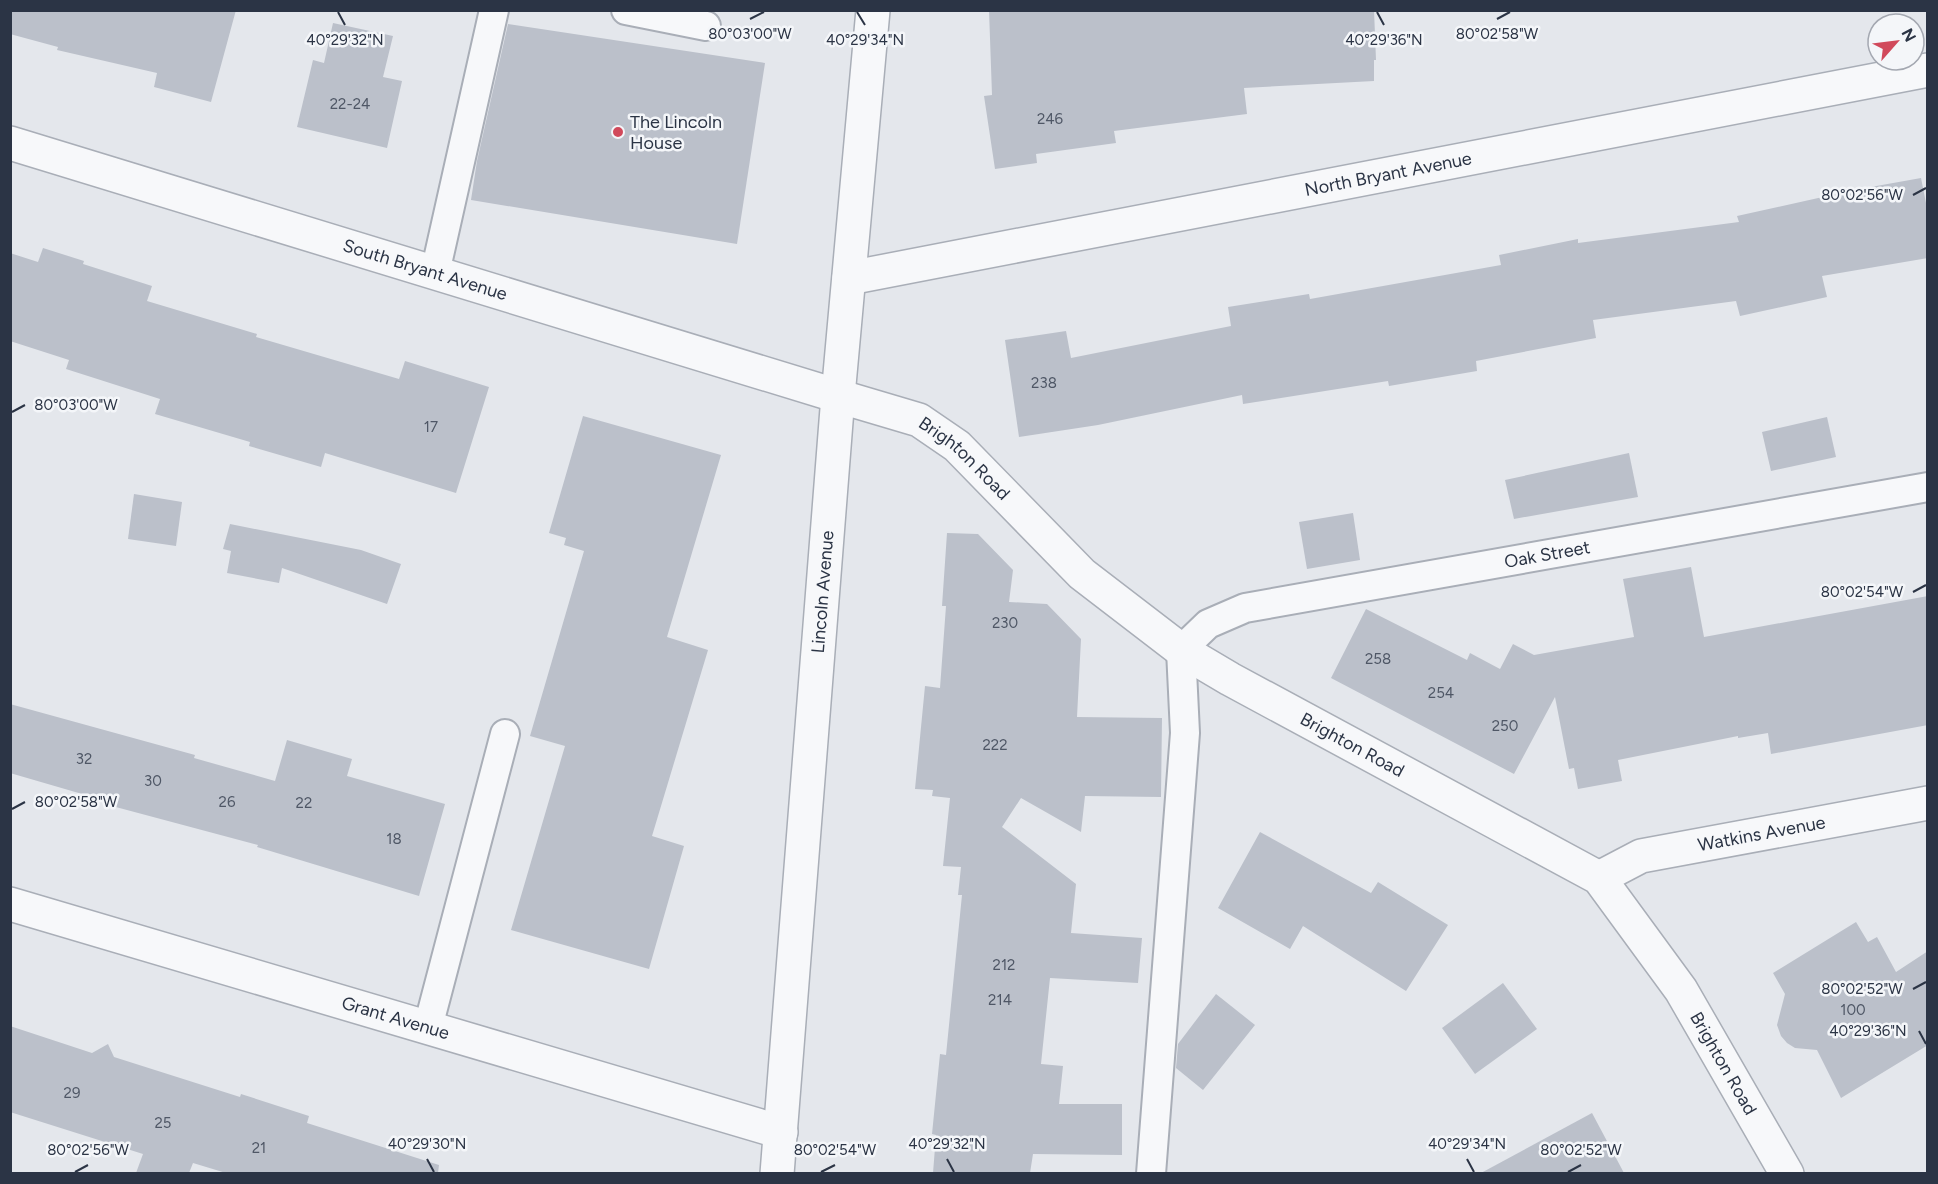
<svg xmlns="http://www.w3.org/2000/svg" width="1938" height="1184" viewBox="0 0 1938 1184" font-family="Figtree,sans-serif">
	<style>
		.building { fill: #bbc0ca }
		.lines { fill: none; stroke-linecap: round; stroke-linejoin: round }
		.service-casing { stroke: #a9aeb7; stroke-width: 32 }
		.minor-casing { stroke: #a9aeb7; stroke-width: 36 }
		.tertiary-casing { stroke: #a9aeb7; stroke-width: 36 }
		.service { stroke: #f7f8fa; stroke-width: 28 }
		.minor { stroke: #f7f8fa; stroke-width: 33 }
		.tertiary { stroke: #f7f8fa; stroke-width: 33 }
		.ticks { fill: none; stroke: #2b3445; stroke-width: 2 }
		.poi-dot { fill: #d1495b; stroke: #f4f6f9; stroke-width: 2 }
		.labels { text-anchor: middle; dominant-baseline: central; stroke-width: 5; stroke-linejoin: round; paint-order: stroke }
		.number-label { font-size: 15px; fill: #4f5766 }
		.poi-label { font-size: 18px; fill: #2b3445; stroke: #f4f6f9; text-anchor: start }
		.street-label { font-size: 18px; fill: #2b3445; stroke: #f4f6f9 }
		.ticks-label { font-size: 15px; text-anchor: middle; fill: #2b3445; stroke: #f4f6f9; stroke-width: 5; stroke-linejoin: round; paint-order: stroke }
	</style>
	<rect width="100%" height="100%" fill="#e4e7ec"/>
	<!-- building -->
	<g class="building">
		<polygon points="10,10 236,10 211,102 154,87 157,73 57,50 58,47 10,34"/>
		<polygon points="989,10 1374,10 1376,60 1374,60 1374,81 1244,88 1247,114 1114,131 1116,143 1036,154 1037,163 995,169 984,96 992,95"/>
		<polygon points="333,23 393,36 383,77 402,81 387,148 297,127 313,60 324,63"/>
		<polygon points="508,24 765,63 737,244 471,200 477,161"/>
		<polygon points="1921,178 1928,213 1928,258 1822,276 1827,297 1740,316 1736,301 1593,320 1596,338 1476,361 1477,371 1389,386 1388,381 1243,404 1242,395 1098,425 1019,437 1005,340 1066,331 1071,358 1231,326 1228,307 1309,294 1310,299 1501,265 1499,255 1578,239 1578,243 1739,222 1737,216 1854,190"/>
		<polygon points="43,248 84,261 83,264 152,286 147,301 257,334 256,337 399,379 405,361 489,387 456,493 325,453 321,467 249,446 250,442 155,414 160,399 66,369 69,360 10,341 10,253 38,262"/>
		<polygon points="583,416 721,455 667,637 708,650 652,836 684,846 649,969 511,930 565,746 530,736 584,551 564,545 566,538 549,533"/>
		<polygon points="1827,417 1836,457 1771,471 1762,432"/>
		<polygon points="1629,453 1638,497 1514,519 1505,480"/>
		<polygon points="134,494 182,502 176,546 128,539"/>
		<polygon points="1353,513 1360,560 1307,569 1299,522"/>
		<polygon points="230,524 361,550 401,564 387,604 282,568 279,583 227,573 231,551 223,549"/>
		<polygon points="947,533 978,534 1013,570 1009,602 1047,604 1081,639 1077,717 1162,718 1161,797 1085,796 1081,832 1021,798 1002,827 1076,884 1071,933 1142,938 1138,983 1050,978 1041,1064 1063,1066 1059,1104 1122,1104 1122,1155 1033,1154 1030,1173 933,1173 936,1135 932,1134 940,1054 946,1055 962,895 958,895 961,867 943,866 950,798 932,796 933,790 915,789 925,686 940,688 946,606 942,606"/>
		<polygon points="1691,567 1704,637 1928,596 1928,725 1771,754 1768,733 1738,738 1738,736 1618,760 1622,781 1578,789 1574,768 1569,769 1555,697 1514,774 1331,678 1366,609 1467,660 1470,653 1500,669 1513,644 1534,655 1634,637 1623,579"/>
		<polygon points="10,704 195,755 194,758 275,781 287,740 352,759 347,776 445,804 419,896 257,847 258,845 112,806 113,803 10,773"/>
		<polygon points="1260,832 1371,893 1378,882 1448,925 1406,991 1303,926 1290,949 1218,908"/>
		<polygon points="1856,922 1868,942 1877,937 1896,972 1928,951 1928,1045 1841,1098 1817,1050 1795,1048 1787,1043 1781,1036 1777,1025 1785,994 1773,973"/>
		<polygon points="1503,983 1537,1029 1475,1074 1442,1028"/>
		<polygon points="1216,994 1255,1025 1203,1090 1176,1068 1178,1044"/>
		<polygon points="10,1026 92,1053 108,1044 114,1057 240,1097 241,1094 309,1116 307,1123 439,1165 438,1173 226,1173 193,1163 189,1173 136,1173 143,1154 10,1112"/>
		<polygon points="1592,1113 1624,1173 1481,1173"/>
	</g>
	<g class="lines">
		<defs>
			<g id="service">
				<polyline points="626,10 706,26"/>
				<polyline points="435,273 494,10"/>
				<polyline points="428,1027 505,734"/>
				<path id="s1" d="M1151,1174L1185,733L1181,650L1208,624L1245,608L1928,487"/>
			</g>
			<g id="minor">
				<path id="s2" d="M10,143L838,396"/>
				<path id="s3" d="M849,278L1928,70"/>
				<path id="s4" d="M1599,878L1641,856L1928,803"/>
				<path id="s5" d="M10,904L781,1132"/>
			</g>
			<g id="tertiary">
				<path id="s6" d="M838,396L919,420L957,446L1082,574L1181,650L1230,679L1599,878L1681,990L1787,1174"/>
				<path id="s7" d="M777,1174L838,396L873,10"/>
			</g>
		</defs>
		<!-- service casing -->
		<use href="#service" class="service-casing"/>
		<!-- minor casing -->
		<use href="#minor" class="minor-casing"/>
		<!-- tertiary casing -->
		<use href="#tertiary" class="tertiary-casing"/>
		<!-- service -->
		<use href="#service" class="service"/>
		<!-- minor -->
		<use href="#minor" class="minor"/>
		<!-- tertiary -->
		<use href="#tertiary" class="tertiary"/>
	</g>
	<!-- ticks -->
	<path class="ticks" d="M338,12L345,25M857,12L865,25M1377,12L1384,25M750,19L764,12M1497,19L1510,12M1913,195L1926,188M12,412L25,405M1913,592L1926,585M12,809L25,802M1913,989L1926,982M1919,1031L1926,1044M427,1159L434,1172M947,1159L954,1172M1467,1159L1474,1172M75,1172L88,1165M821,1172L835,1165M1568,1172L1581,1165"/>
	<!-- markers -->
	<circle class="poi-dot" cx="618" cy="132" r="6"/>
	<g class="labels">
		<!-- number labels -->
		<g class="number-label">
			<text x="350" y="104">22-24</text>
			<text x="1050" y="119">246</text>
			<text x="1044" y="383">238</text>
			<text x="431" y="427">17</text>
			<text x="1005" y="623">230</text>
			<text x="1378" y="659">258</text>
			<text x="1441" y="693">254</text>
			<text x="1505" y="726">250</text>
			<text x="995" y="745">222</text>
			<text x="84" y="759">32</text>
			<text x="153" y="781">30</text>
			<text x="227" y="802">26</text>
			<text x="304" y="803">22</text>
			<text x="394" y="839">18</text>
			<text x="1004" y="965">212</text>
			<text x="1000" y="1000">214</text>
			<text x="1853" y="1010">100</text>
			<text x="72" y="1093">29</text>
			<text x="163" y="1123">25</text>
			<text x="259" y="1148">21</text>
		</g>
		<!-- poi labels -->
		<g class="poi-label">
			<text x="630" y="122">The Lincoln<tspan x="630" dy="21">House</tspan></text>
		</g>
		<!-- street labels -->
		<g class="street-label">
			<text stroke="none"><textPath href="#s3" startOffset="549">North Bryant Avenue</textPath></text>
			<text stroke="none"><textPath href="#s2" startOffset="434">South Bryant Avenue</textPath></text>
			<text stroke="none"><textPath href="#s6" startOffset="144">Brighton Road</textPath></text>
			<text stroke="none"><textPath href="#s1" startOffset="910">Oak Street</textPath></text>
			<text stroke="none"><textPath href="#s7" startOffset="584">Lincoln Avenue</textPath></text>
			<text stroke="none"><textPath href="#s6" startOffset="630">Brighton Road</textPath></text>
			<text stroke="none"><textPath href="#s4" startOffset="170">Watkins Avenue</textPath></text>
			<text stroke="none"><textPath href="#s5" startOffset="402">Grant Avenue</textPath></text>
			<text stroke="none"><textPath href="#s6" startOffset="1134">Brighton Road</textPath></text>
		</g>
	</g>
	<g class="ticks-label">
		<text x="750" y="39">80°03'00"W</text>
		<text x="1497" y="39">80°02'58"W</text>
		<text x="345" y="45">40°29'32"N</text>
		<text x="865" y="45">40°29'34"N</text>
		<text x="1384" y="45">40°29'36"N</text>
		<text x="1862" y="200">80°02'56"W</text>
		<text x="76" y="410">80°03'00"W</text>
		<text x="1862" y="597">80°02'54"W</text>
		<text x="76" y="807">80°02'58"W</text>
		<text x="1862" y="994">80°02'52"W</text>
		<text x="1868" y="1036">40°29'36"N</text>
		<text x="427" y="1149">40°29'30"N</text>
		<text x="947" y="1149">40°29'32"N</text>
		<text x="1467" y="1149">40°29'34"N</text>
		<text x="88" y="1155">80°02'56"W</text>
		<text x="835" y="1155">80°02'54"W</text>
		<text x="1581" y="1155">80°02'52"W</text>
	</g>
	<!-- border -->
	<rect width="1938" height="1184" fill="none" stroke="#2b3445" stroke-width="24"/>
	<!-- north arrow -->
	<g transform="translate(1896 42) rotate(62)"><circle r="28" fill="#f4f6f9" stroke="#a4a8b1" stroke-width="1.5"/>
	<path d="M0-4.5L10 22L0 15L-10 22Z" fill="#d1495b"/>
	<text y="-9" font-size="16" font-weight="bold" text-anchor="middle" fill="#2b3445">N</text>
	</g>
</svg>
